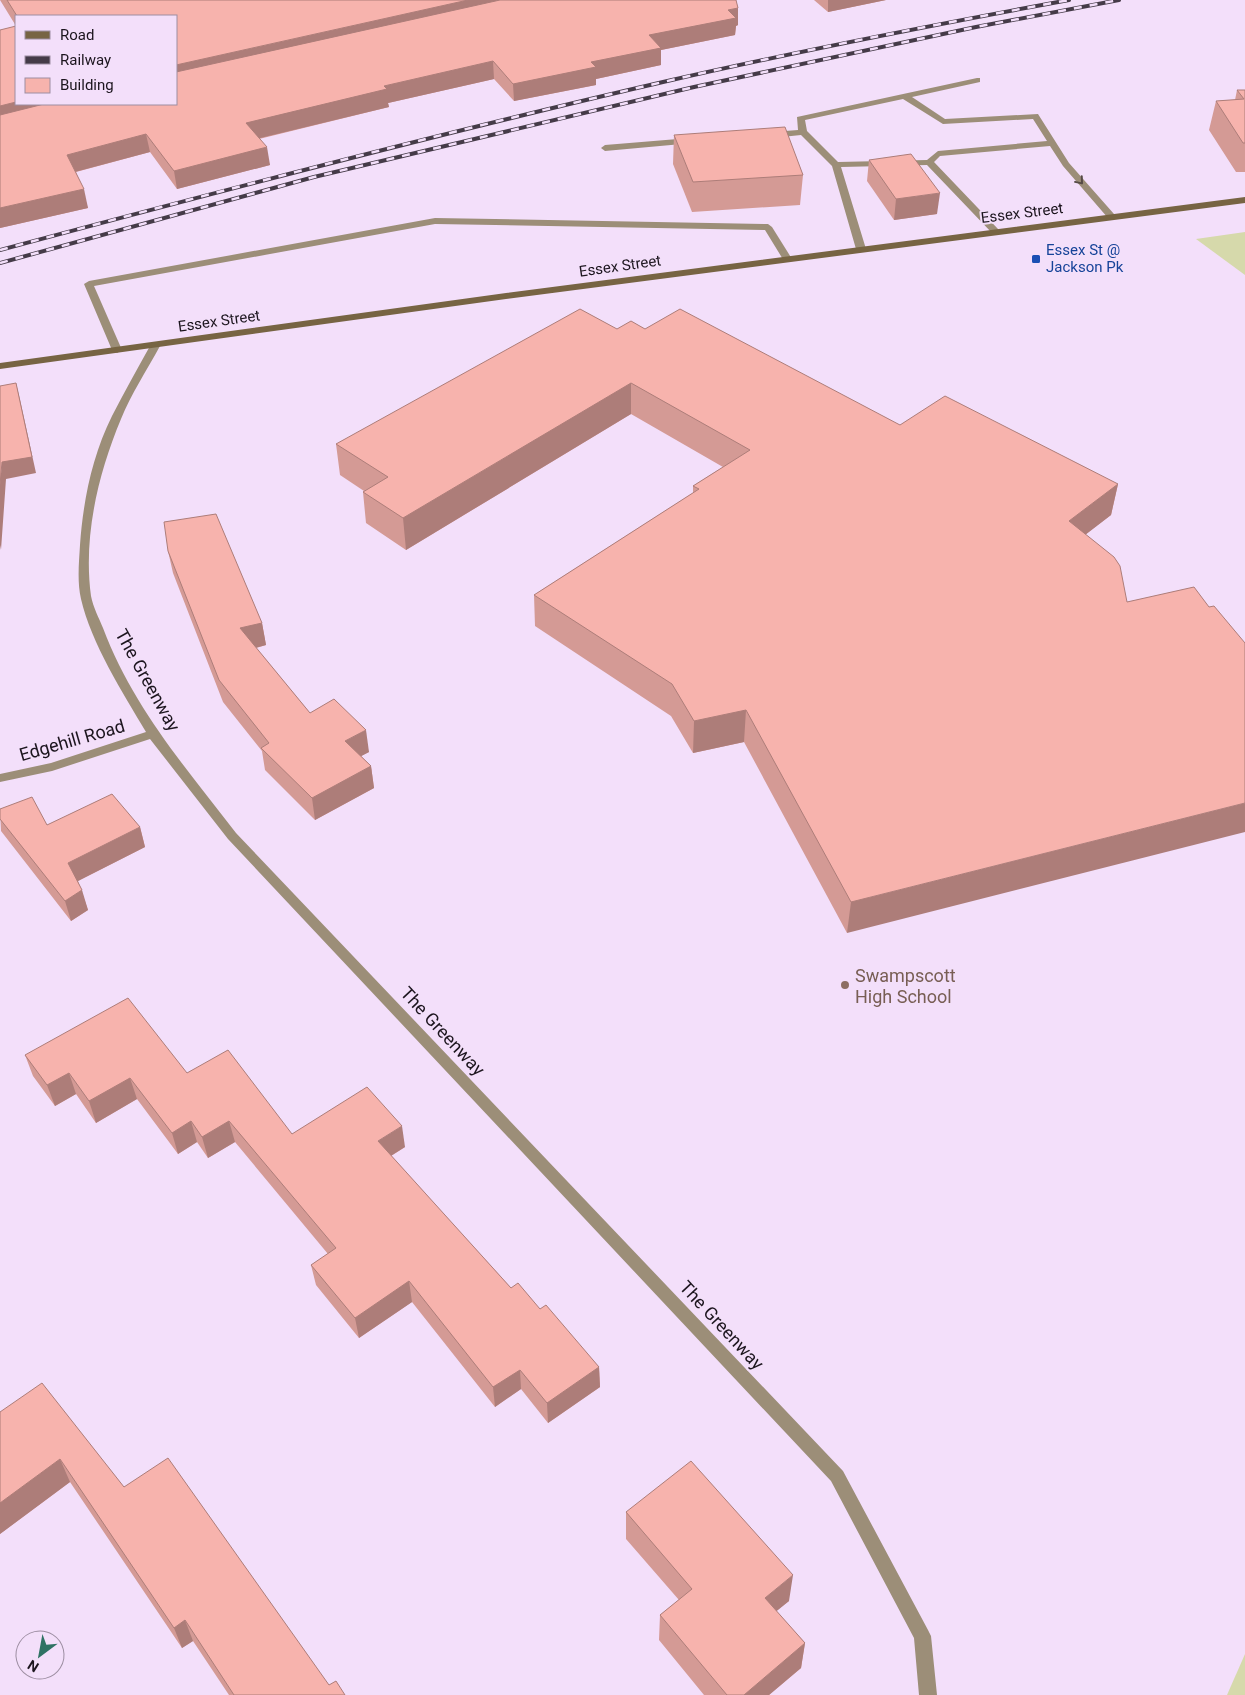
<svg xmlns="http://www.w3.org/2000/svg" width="1245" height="1695" viewBox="0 0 1245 1695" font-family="Roboto,sans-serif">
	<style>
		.green { fill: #d6d9ab }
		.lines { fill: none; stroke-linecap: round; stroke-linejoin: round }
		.lane { fill: #9c8e78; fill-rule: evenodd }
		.street { fill: #9c8e78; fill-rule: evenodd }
		.secondary { fill: #776443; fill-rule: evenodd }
		.rail-casing { stroke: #453b48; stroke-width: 4 }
		.rail { stroke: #f3dffa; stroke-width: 2.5; stroke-dasharray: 8; stroke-linecap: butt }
		.wall { fill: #d49a95 }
		.shaded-wall { fill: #ad7d79 }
		.building { fill: #f7b3ad; stroke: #ad7d79 }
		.oneway { stroke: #564b46 }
		.transit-dot { fill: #1a4fb4; stroke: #f3dffa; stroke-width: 2 }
		.education-dot { fill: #8d6e63; stroke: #f3dffa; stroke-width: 2 }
		.labels { text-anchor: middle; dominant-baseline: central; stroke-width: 4; stroke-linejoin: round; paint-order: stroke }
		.far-street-label { font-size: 15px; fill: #1c151e; stroke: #f3dffa }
		.far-transit-label { font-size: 15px; fill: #164399; stroke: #f3dffa; text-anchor: start }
		.street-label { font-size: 18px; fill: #1c151e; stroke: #f3dffa }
		.education-label { font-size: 18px; fill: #785e54; stroke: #f3dffa; text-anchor: start }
	</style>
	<rect width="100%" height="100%" fill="#f3dffa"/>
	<!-- green -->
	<g class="green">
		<polygon points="1245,232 1245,275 1196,239"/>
		<polygon points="1245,1654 1245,1695 1227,1695"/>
	</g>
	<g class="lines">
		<!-- lane -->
		<g class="lane">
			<path d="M977,78H980V82L912,97L945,119L1038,114L1069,163L1114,214V218H1108L1063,166L1050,146L940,156L934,162L998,229V233H992L927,165L841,167L866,249L861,252L856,249L832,166L801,135L772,138L768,135L772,132L798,130L797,117ZM903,99L943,124L1033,119L1047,141L938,151L927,160L838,162L807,131L805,120Z"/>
			<polygon points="690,138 693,139 693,143 605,151 601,148 605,145"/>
			<polygon points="435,218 768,224 772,227 792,259 787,262 784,261 765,230 435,224 94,286 122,350 117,353 112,350 84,284 89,281"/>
		</g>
		<!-- street -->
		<path class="street" d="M155,343L160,346C147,370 131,394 121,419C98,474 83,537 91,596C93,607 99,618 103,628C132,706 186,768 236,833L843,1471L928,1630L931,1636L937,1695H919L914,1638L831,1481L228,839L150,739L52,771L0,782V774L51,763L146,732C123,693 91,643 81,599C77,582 79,562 80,545C83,502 92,456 112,416C124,393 137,369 150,346Z"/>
		<!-- secondary -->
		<polygon class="secondary" points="1245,197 1245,203 506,299 0,369 0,363 506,293"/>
		<defs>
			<g id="rail">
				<path d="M0,250C220,191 441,133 663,82C798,51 933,25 1069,0"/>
				<polyline points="0,263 314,177 694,87 976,27 1119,0"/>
			</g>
		</defs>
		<!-- rail casing -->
		<use href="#rail" class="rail-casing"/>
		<!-- rail -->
		<use href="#rail" class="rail"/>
	</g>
	<!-- wall -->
	<g class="wall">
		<polygon points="0,0 736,0 738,8 738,25 736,26 735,35 661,50 661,65 596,79 596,85 514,101 494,79 388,103 389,107 259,139 270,165 177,189 150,152 76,172 88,208 0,228 0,30 16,104 176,104 176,16 16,16 16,26"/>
		<polygon points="814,0 886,0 828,12"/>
		<polygon points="1237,90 1245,90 1245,172 1236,172 1209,130 1216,101 1235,100"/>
		<polygon points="674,135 803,175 800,205 692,212 673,164"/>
		<polygon points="869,160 937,214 894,220 867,181"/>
		<polygon points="617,329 645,329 900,425 1118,484 1111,515 1086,534 847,933 744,742 693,753 671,716 535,626 534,595 693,493 693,486 723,467 631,414 406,550 366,523 363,492 364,491 340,475 336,444"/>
		<polygon points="168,551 262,623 266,645 256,648 310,713 369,752 361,756 371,766 374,788 315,820 265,770 262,751 223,702 173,573"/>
		<polygon points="0,809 47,825 140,827 145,847 78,881 88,910 71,921 1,831"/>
		<polygon points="25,1055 187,1073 292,1134 405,1147 391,1156 511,1288 540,1309 599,1367 600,1387 548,1423 521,1389 495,1407 412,1302 359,1338 316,1285 311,1265 328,1254 235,1142 208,1158 197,1142 178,1154 137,1099 96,1123 76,1094 55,1106 33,1076"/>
		<polygon points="0,1412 124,1487 329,1685 345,1695 229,1695 193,1641 182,1648 70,1482 0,1534"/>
		<polygon points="626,1512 789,1601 776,1611 805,1643 801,1668 769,1695 704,1695 659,1640 660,1615 679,1600 626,1539"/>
	</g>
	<!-- shaded-wall -->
	<g class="shaded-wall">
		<polygon points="468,0 546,0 176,83 176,65"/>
		<polygon points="828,0 886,0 828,12"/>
		<polygon points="738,8 738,25 736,26 735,35 661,50 661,65 596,79 596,85 514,101 513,84 591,62 649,35 728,10"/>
		<polygon points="493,61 494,79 388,103 389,107 248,141 246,123 384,86"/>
		<polygon points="16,102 16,104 90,104 0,124 0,106"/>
		<polygon points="146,134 150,152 71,173 67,155"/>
		<polygon points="267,147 270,165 177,189 174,171"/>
		<polygon points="84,189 88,208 0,228 0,208"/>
		<polygon points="940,193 937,214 894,220 896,199"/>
		<polygon points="16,383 20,400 36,473 6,479 1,550 0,545 0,485 2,462"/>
		<polygon points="631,383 631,414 406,550 403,518"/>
		<polygon points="1118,484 1111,515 1063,552 1069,521"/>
		<polygon points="262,623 266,645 244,651 240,628"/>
		<polygon points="746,710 744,742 693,753 694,721"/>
		<polygon points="366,730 369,752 348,763 345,741"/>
		<polygon points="371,766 374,788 315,820 312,798"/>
		<polygon points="1245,803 1245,832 847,933 851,902"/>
		<polygon points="140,827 145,847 74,883 68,863"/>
		<polygon points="82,890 88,910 71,921 65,901"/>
		<polygon points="69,1073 76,1094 55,1106 47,1085"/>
		<polygon points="130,1078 137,1099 96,1123 89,1101"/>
		<polygon points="191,1121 197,1142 178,1154 172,1133"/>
		<polygon points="229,1121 235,1142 208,1158 202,1137"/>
		<polygon points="402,1126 405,1147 381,1162 378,1141"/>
		<polygon points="409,1281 412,1302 359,1338 355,1318"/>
		<polygon points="599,1367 600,1387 548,1423 547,1403"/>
		<polygon points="520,1370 521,1389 495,1407 493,1387"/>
		<polygon points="60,1459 70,1482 0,1534 0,1503"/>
		<polygon points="793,1575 789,1601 762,1623 765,1598"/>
		<polygon points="185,1620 193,1641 182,1648 174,1628"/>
		<polygon points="805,1643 801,1668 769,1695 744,1695"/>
	</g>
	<!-- building -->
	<g class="building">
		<polygon points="7,0 468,0 176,65 176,16 17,16"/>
		<polygon points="500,0 736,0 738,8 728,10 736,18 649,35 661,48 591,62 596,67 513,84 493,61 384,86 387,89 246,123 267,147 174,171 146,134 67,155 84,189 0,208 0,115 44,104 176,104 176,72"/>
		<polygon points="16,26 16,102 0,106 0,30"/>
		<polygon points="1237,90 1245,90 1245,143 1243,143 1216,101 1244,99"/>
		<polygon points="785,127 803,175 693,182 674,135"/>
		<polygon points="911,154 940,193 896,199 869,160"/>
		<polygon points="580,309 617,329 631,321 645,329 680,309 900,425 945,396 1118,484 1069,521 1114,557 1120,566 1127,602 1194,587 1209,607 1214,606 1245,643 1245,803 851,902 746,710 694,721 672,684 534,595 699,489 693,486 750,450 631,383 403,518 363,492 388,477 336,444"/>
		<polygon points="16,383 32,457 2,462 0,485 0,386"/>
		<polygon points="216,514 262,623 240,628 310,713 334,699 366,730 345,741 371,766 312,798 261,748 269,743 219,680 168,551 164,522"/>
		<polygon points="112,794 140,827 68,863 82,890 65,901 0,819 0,809 32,797 47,825"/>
		<polygon points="128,998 187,1073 228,1050 292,1134 367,1087 402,1126 378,1141 511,1288 518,1283 540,1309 546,1305 599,1367 547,1403 520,1370 493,1387 409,1281 355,1318 311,1265 336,1248 229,1121 202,1137 191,1121 172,1133 130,1078 89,1101 69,1073 47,1085 25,1055"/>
		<polygon points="42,1383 124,1487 168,1458 329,1685 336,1681 345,1695 234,1695 185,1620 174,1628 60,1459 0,1503 0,1412"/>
		<polygon points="691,1461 793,1575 765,1598 805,1643 744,1695 727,1695 660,1615 692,1589 626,1512"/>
	</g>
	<!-- one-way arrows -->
	<defs><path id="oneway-chevron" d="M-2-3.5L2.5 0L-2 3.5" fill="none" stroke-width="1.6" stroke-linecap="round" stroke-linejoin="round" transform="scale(1.25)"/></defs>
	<use class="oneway" href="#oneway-chevron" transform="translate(1080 181) rotate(50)"/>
	<!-- markers -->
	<rect class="transit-dot" x="1031" y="254" width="10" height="10" rx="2.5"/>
	<circle class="education-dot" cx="845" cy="985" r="5"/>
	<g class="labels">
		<!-- far-street labels -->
		<g class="far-street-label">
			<text transform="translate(1022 213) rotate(-7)">Essex Street</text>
			<text transform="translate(620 266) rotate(-8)">Essex Street</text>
			<text transform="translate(219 321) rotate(-8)">Essex Street</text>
		</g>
		<!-- far-transit labels -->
		<g class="far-transit-label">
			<text x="1046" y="250">Essex St @<tspan x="1046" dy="17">Jackson Pk</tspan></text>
		</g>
		<!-- street labels -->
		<g class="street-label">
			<text transform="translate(148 680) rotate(61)">The Greenway</text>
			<text transform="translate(72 740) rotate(-16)">Edgehill Road</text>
			<text transform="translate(443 1031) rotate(47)">The Greenway</text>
			<text transform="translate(722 1325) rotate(47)">The Greenway</text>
		</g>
		<!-- education labels -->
		<g class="education-label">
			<text x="855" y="975">Swampscott<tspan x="855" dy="21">High School</tspan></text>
		</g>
	</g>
	<!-- legend -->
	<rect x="15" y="15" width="162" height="90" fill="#f3dffa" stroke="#9d8ea2"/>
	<rect x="25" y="31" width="25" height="8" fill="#776443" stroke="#9d8ea2"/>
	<text x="60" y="40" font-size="15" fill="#1c151e">Road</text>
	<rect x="25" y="56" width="25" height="8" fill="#453b48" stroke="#9d8ea2"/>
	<text x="60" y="65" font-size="15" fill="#1c151e">Railway</text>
	<rect x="25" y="78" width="25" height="15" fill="#f7b3ad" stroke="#9d8ea2"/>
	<text x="60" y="90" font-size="15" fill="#1c151e">Building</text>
	<!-- north arrow -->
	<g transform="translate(40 1655) rotate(212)"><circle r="24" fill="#f3dffa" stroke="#9d8ea2"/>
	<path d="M0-4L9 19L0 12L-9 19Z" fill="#2f7264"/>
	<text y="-8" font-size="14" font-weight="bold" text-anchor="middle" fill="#1c151e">N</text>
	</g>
</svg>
